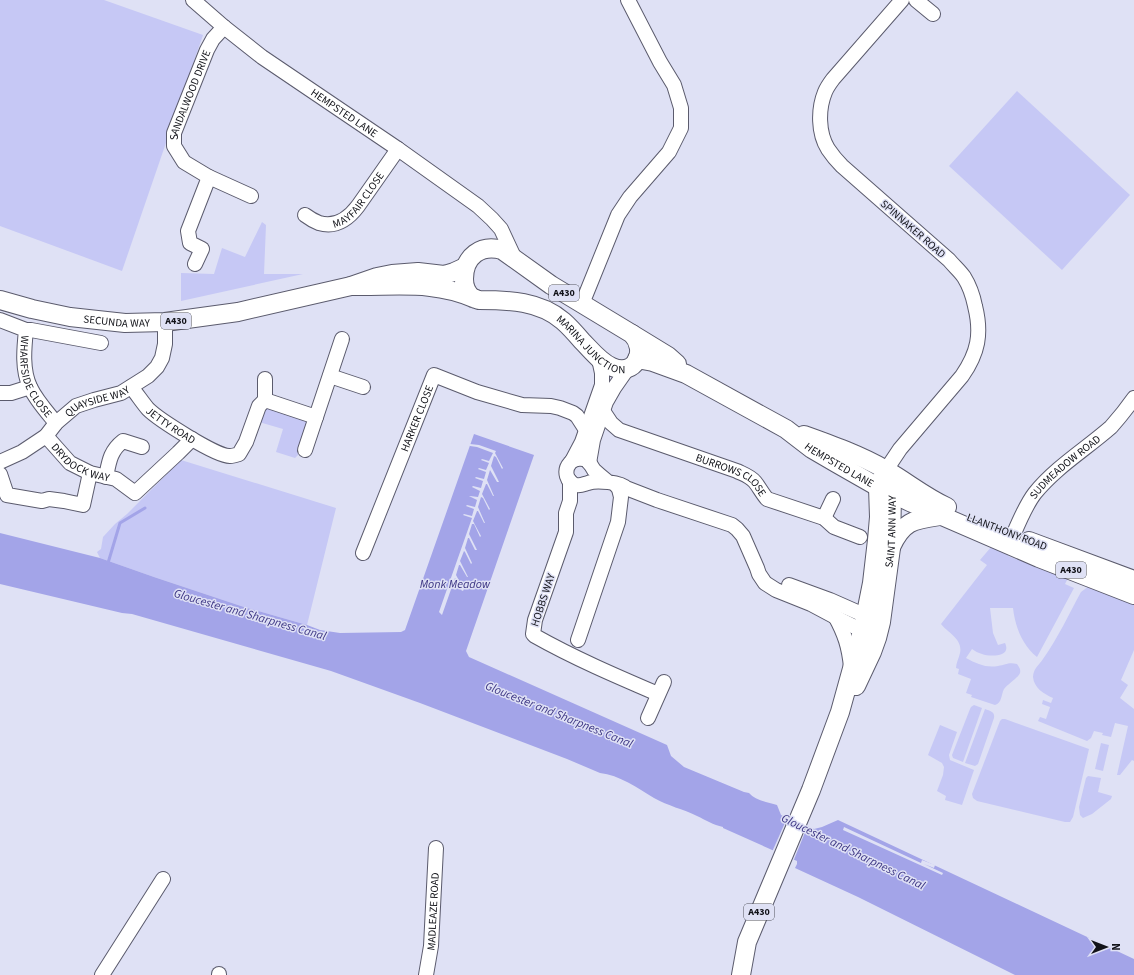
<svg xmlns="http://www.w3.org/2000/svg" width="1134" height="975" viewBox="0 0 1134 975" font-family="'Source Sans 3',sans-serif">
	<style>
		.green { fill: #c6c8f5 }
		.water { fill: #a3a4e8 }
		.pier { fill: #dfe1f5 }
		.lines { fill: none; stroke-linecap: round; stroke-linejoin: round }
		.stream { stroke: #a3a4e8; stroke-width: 3 }
		.minor-casing { stroke: #5b5b6d; stroke-width: 16 }
		.major-casing { stroke: #5b5b6d; stroke-width: 20 }
		.minor { stroke: #fff; stroke-width: 14 }
		.major { stroke: #fff; stroke-width: 18 }
		.labels { text-anchor: middle; dominant-baseline: central; stroke-width: 3; stroke-linejoin: round; paint-order: stroke }
		.shield { fill: #dfe1f5; stroke: #50515b; stroke-width: 1 }
		.shield-label { font-size: 10px; font-weight: bold; fill: #121319 }
		.street-label { font-size: 11px; fill: #121319; stroke: #dfe1f5 }
		.water-label { font-size: 12px; font-style: italic; fill: #3d3684; stroke: #dfe1f5 }
	</style>
	<rect width="100%" height="100%" fill="#dfe1f5"/>
	<!-- green -->
	<g class="green">
		<polygon points="0,0 104,0 203,35 122,271 0,226"/>
		<polygon points="1017,91 1130,195 1062,270 949,166"/>
		<polygon points="262,222 266,225 264,274 303,274 181,301 181,273 214,274 222,248 245,257"/>
		<polygon points="267,408 306,420 307,425 298,455 295,458 276,452 283,429 259,422 263,410"/>
		<polygon points="181,460 336,508 307,625 244,607 154,577 100,558 97,552 101,549 103,537 115,524 127,514"/>
		<path d="M992,546L1008,554V556L1068,578L1065,584L1074,588L1037,657C1022,645 1015,626 1013,608H990L993,633L998,645L1005,643C1012,657 990,657 982,654C978,653 975,651 972,649L966,658C977,664 986,668 998,666C1006,665 1008,662 1017,664C1019,667 1021,669 1020,673C1019,677 1008,684 1004,689C1001,695 1002,703 995,705L971,697L972,695L966,693L971,679L958,674L959,669L956,668C956,663 959,658 960,653C963,639 948,633 941,624L987,565L980,560Z"/>
		<path d="M1089,586L1134,603V650L1121,680L1128,685L1120,698L1134,709V761L1132,760L1120,775H1117L1128,726L1115,723L1111,737L1102,735L1103,733L1094,731L1091,738L1087,741L1038,721L1040,717L1046,719L1050,707L1042,704L1043,700L1051,703L1053,698C1044,694 1034,688 1033,677C1033,669 1039,665 1043,659C1058,638 1069,614 1081,592Z"/>
		<polygon points="974,705 982,708 963,762 953,758 952,755 970,709 971,707"/>
		<path d="M985,709C991,711 995,712 994,718L978,764L975,766L965,763Z"/>
		<polygon points="1002,719 1005,719 1089,749 1073,817 1070,822 1065,822 977,801 973,798 972,794 1000,721"/>
		<polygon points="940,725 957,732 949,755 950,760 974,770 962,805 945,800 946,796 937,791 943,775 944,767 942,763 928,755"/>
		<polygon points="1101,743 1109,745 1103,771 1095,769"/>
		<polygon points="1088,776 1101,778 1098,792 1112,796 1111,799 1092,814 1083,818 1080,815 1079,807 1086,778"/>
	</g>
	<!-- water -->
	<path class="water" d="M474,434L534,455L466,651L469,657L667,745L671,756L684,767L744,792L749,793C756,801 768,802 777,805L781,815L814,829L822,827L838,820L1134,959V975H1015L858,897L795,868L797,864V861L723,828V827C713,825 706,820 697,816C683,809 668,806 654,798C638,788 619,775 600,773L567,759L420,703L331,671L132,614L122,613L0,584V533L100,558L154,577L244,607L307,625L320,630L340,633L401,632L405,630Z"/>
	<!-- pier -->
	<g class="pier">
		<polygon points="470,444 479,445 496,451 495,453 503,468 502,469 496,457 494,456 491,466 499,482 497,482 490,470 487,480 494,496 493,496 487,484 486,484 482,494 490,509 489,510 483,498 481,497 478,507 485,523 484,523 478,511 477,511 473,521 481,536 480,537 474,524 472,524 469,534 477,550 475,550 469,538 468,538 465,548 472,563 471,564 465,552 464,551 460,561 468,577 467,577 460,565 459,565 456,575 464,590 462,591 456,579 455,578 442,615 439,612 472,518 463,515 464,514 472,516 474,509 466,506 467,505 475,507 477,500 469,496 470,496 478,497 480,491 472,487 473,486 481,488 483,481 475,478 476,477 484,479 486,472 478,469 479,468 486,470 489,463 481,460 482,459 489,461 493,453 477,447 470,446"/>
		<polygon points="788,816 808,825 793,862 772,852"/>
		<polygon points="844,827 921,863 922,860 935,865 934,868 924,864 943,873 942,875 843,830"/>
	</g>
	<g class="lines">
		<!-- stream -->
		<polyline class="stream" points="108,563 120,523 145,508"/>
		<defs>
			<g id="minor">
				<path id="s1" d="M193,0L224,27L262,57L398,149L478,206L492,219L501,229L514,257"/>
				<polyline points="916,0 933,14"/>
				<polyline points="209,177 251,196"/>
				<path id="s2" d="M305,215C309,218 314,221 319,223C336,228 349,218 358,206L398,149"/>
				<path id="s3" d="M195,264L202,249L190,243L188,231L209,177L184,162L174,146V133L207,50L213,39L224,27"/>
				<polyline points="582,304 618,215 630,197 669,152 681,128 681,108 674,85 660,62 628,0"/>
				<path id="s4" d="M0,320L26,330C24,349 22,370 30,387C36,400 47,412 56,423"/>
				<polyline points="26,330 31,330 101,343"/>
				<polyline points="330,376 363,387"/>
				<path id="s5" d="M131,387C137,394 142,402 148,409C158,419 217,457 230,456C233,456 236,455 239,454L246,442L259,406L265,400V379"/>
				<polyline points="0,393 11,393 30,387"/>
				<polyline points="265,400 316,417 342,339"/>
				<path id="s6" d="M603,411L611,423L619,430L737,471C743,474 750,476 755,482C759,487 762,493 767,499L824,518L834,527L860,537"/>
				<path id="s7" d="M46,436L70,463L90,473L116,479L135,493L178,453L192,439"/>
				<polyline points="305,450 316,417"/>
				<polyline points="572,461 582,442 602,385 602,373 599,359"/>
				<path id="s8" d="M0,462L22,452L46,436L56,423L76,406L94,400L121,393L148,376L157,367L162,358L165,344V322"/>
				<polyline points="589,463 593,440 606,402 614,388 628,368"/>
				<path d="M886,470L900,449L962,376C978,353 982,334 975,306C973,296 969,285 964,277C960,271 954,266 949,260L842,166C837,161 832,155 828,149C818,133 818,109 825,92C827,87 830,83 833,79L902,0"/>
				<polyline points="0,474 7,495 42,501 49,499 64,501 83,505 90,473"/>
				<path d="M106,477C109,462 110,451 123,441L142,447"/>
				<path d="M570,481V501L566,513V532L535,620L533,634L535,636C574,658 616,676 658,694"/>
				<path d="M608,482C603,478 598,474 594,470C592,467 591,465 589,462C584,457 574,458 570,463C563,471 567,483 576,485C581,486 584,484 588,483C596,480 621,482 626,488L657,500L732,525L737,529L743,536L757,568L759,574L765,583L776,590L811,604L841,620L871,635"/>
				<polyline points="824,518 833,499"/>
				<path id="s9" d="M1009,545C1016,529 1024,507 1035,493C1056,467 1086,449 1111,427C1119,418 1127,408 1134,398"/>
				<path id="s10" d="M363,553L434,375L477,392L522,405L551,406L560,408L573,413L577,416L586,430"/>
				<polyline points="789,585 830,600 873,619"/>
				<path d="M835,616C845,634 849,647 851,667"/>
				<polyline points="578,640 618,522 621,497 619,489 615,484"/>
				<polyline points="648,718 664,682"/>
				<polyline points="102,975 163,879"/>
				<polyline points="219,975 219,974"/>
				<path id="s11" d="M426,975L431,946L436,848"/>
			</g>
			<g id="major">
				<path id="s12" d="M351,286C396,287 433,280 476,299L479,300C509,300 540,301 563,321C570,327 576,334 582,341C591,350 600,362 612,367C635,377 648,351 632,334L551,285L502,250C481,244 464,256 464,279C464,286 466,293 473,298"/>
				<path id="s13" d="M0,300L32,309L70,317L125,323L165,322L238,312L351,286L377,277L392,274L418,272L444,275L454,272L465,267"/>
				<polyline points="632,334 668,356 677,364"/>
				<path id="s14" d="M637,359L653,362L686,374L786,429L812,449L836,463L878,487L912,503L1039,558L1134,595"/>
				<path d="M804,435C832,445 860,455 886,470C907,482 925,497 947,507"/>
				<polyline points="1029,541 1134,580"/>
				<path d="M891,547C903,521 913,520 940,516"/>
				<path id="s15" d="M856,686L872,652L877,638L881,622L891,548L892,494L889,483"/>
				<polyline points="741,975 747,942 811,790 840,712 858,647 864,623 872,583 877,540 879,517 878,487 886,470"/>
			</g>
		</defs>
		<!-- minor casing -->
		<use href="#minor" class="minor-casing"/>
		<!-- major casing -->
		<use href="#major" class="major-casing"/>
		<!-- minor -->
		<use href="#minor" class="minor"/>
		<!-- major -->
		<use href="#major" class="major"/>
	</g>
	<g class="labels">
		<!-- shield labels -->
		<g class="shield">
			<rect x="549" y="285" width="30" height="16" rx="3"/>
			<rect x="161" y="313" width="30" height="16" rx="3"/>
			<rect x="1056" y="562" width="30" height="16" rx="3"/>
			<rect x="744" y="904" width="30" height="16" rx="3"/>
		</g>
		<g class="shield-label">
			<text x="564" y="293">A430</text>
			<text x="176" y="321">A430</text>
			<text x="1071" y="570">A430</text>
			<text x="759" y="912">A430</text>
		</g>
		<!-- street labels -->
		<g class="street-label">
			<text stroke="none"><textPath href="#s3" startOffset="202">SANDALWOOD DRIVE</textPath></text>
			<text stroke="none"><textPath href="#s1" startOffset="189">HEMPSTED LANE</textPath></text>
			<text stroke="none"><textPath href="#s2" startOffset="66">MAYFAIR CLOSE</textPath></text>
			<text transform="translate(913 229) rotate(41)">SPINNAKER ROAD</text>
			<text stroke="none"><textPath href="#s13" startOffset="119">SECUNDA WAY</textPath></text>
			<text stroke="none"><textPath href="#s12" startOffset="256">MARINA JUNCTION</textPath></text>
			<text stroke="none"><textPath href="#s4" startOffset="77">WHARFSIDE CLOSE</textPath></text>
			<text stroke="none"><textPath href="#s8" startOffset="117">QUAYSIDE WAY</textPath></text>
			<text stroke="none"><textPath href="#s10" startOffset="145">HARKER CLOSE</textPath></text>
			<text stroke="none"><textPath href="#s5" startOffset="56">JETTY ROAD</textPath></text>
			<text stroke="none"><textPath href="#s7" startOffset="45">DRYDOCK WAY</textPath></text>
			<text stroke="none"><textPath href="#s14" startOffset="230">HEMPSTED LANE</textPath></text>
			<text stroke="none"><textPath href="#s9" startOffset="98">SUDMEADOW ROAD</textPath></text>
			<text stroke="none"><textPath href="#s6" startOffset="147">BURROWS CLOSE</textPath></text>
			<text stroke="none"><textPath href="#s15" startOffset="160">SAINT ANN WAY</textPath></text>
			<text transform="translate(1007 532) rotate(21)">LLANTHONY ROAD</text>
			<text transform="translate(543 600) rotate(-72)">HOBBS WAY</text>
			<text stroke="none"><textPath href="#s11" startOffset="64">MADLEAZE ROAD</textPath></text>
		</g>
		<!-- water labels -->
		<g class="water-label">
			<text x="455" y="584">Monk Meadow</text>
			<text transform="translate(250 615) rotate(16)">Gloucester and Sharpness Canal</text>
			<text transform="translate(559 715) rotate(22)">Gloucester and Sharpness Canal</text>
			<text transform="translate(853 852) rotate(26)">Gloucester and Sharpness Canal</text>
		</g>
	</g>
	<!-- north arrow -->
	<g transform="translate(1106 947) rotate(90)" stroke="#dfe1f5" stroke-width="3" paint-order="stroke">
	<path d="M0-3L7 15L0 10L-7 15Z" fill="#121319"/>
	<text y="-6" font-size="11" font-weight="bold" text-anchor="middle" fill="#121319">N</text>
	</g>
</svg>
